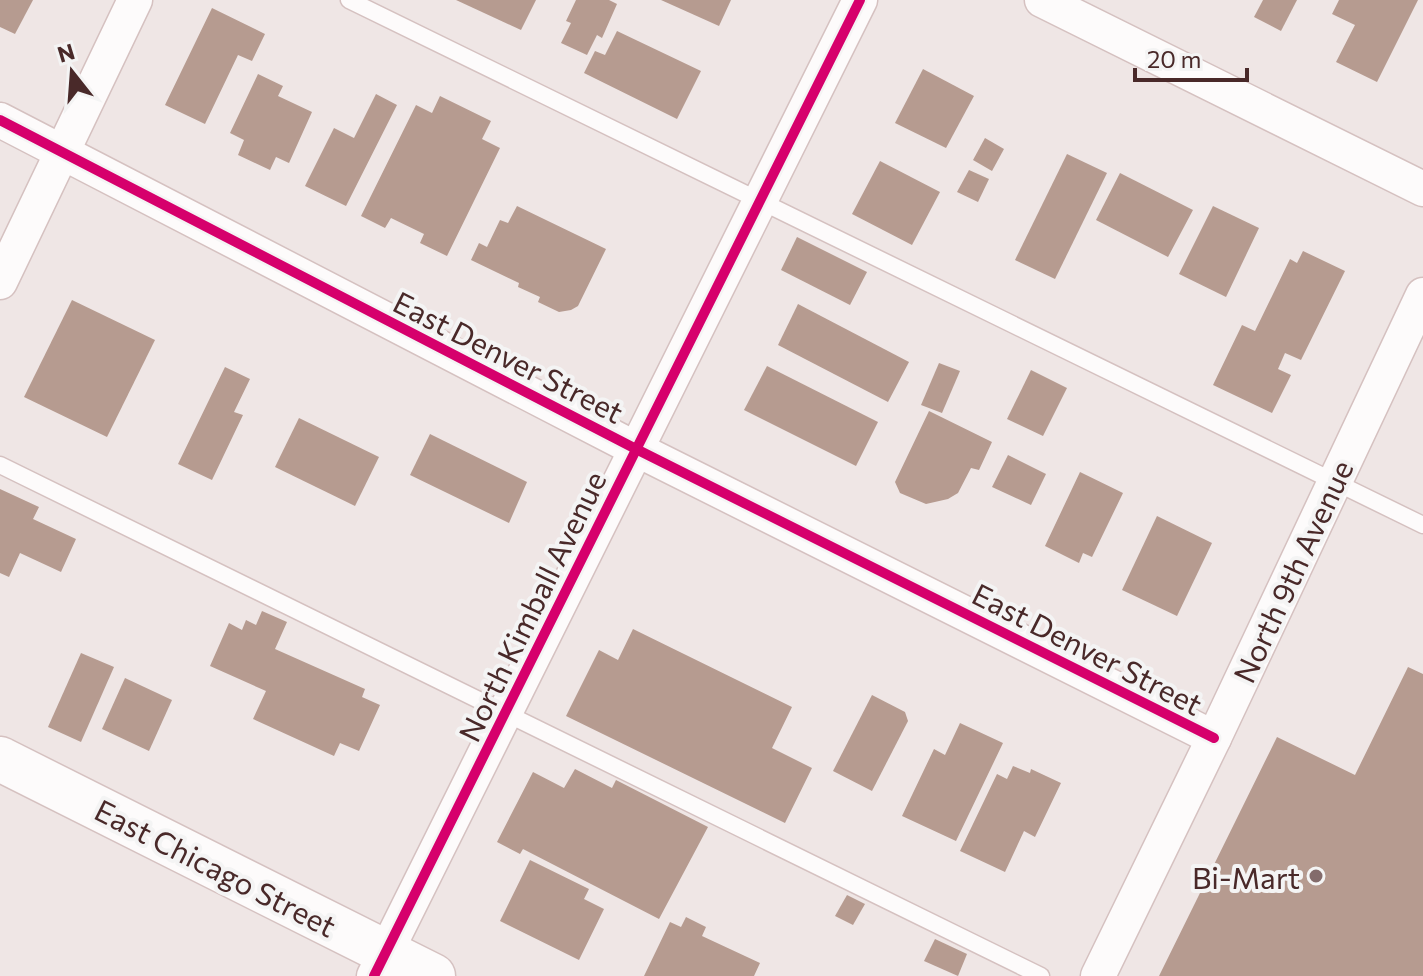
<svg xmlns="http://www.w3.org/2000/svg" width="1423" height="976" viewBox="0 0 1423 976" font-family="Commissioner,sans-serif">
	<style>
		.building { fill: #b69b90 }
		.lines { fill: none; stroke-linecap: round; stroke-linejoin: round }
		.lane-casing { stroke: #d5c1c0; stroke-width: 19 }
		.street-casing { stroke: #d5c1c0; stroke-width: 37 }
		.secondary-casing { stroke: #d5c1c0; stroke-width: 47 }
		.lane { stroke: #fdfbfb; stroke-width: 16 }
		.street { stroke: #fdfbfb; stroke-width: 34 }
		.secondary { stroke: #fdfbfb; stroke-width: 44 }
		.cycleway-casing { stroke: #f4f4f4; stroke-width: 15 }
		.cycleway { stroke: #d6006c; stroke-width: 10 }
		.poi-dot { fill: #836b6b; stroke: #f4f4f4; stroke-width: 3 }
		.labels { text-anchor: middle; dominant-baseline: central; stroke-width: 8; stroke-linejoin: round; paint-order: stroke }
		.street-label { font-size: 30px; fill: #492929; stroke: #f4f4f4 }
		.poi-label { font-size: 30px; fill: #492929; stroke: #f4f4f4; text-anchor: end }
	</style>
	<rect width="100%" height="100%" fill="#efe6e5"/>
	<!-- building -->
	<g class="building">
		<polygon points="0,0 33,0 15,34 0,27"/>
		<polygon points="456,0 536,0 521,30"/>
		<polygon points="576,0 609,0 617,4 602,38 597,35 587,55 561,43 571,23 566,21"/>
		<polygon points="661,0 731,0 719,26"/>
		<polygon points="1263,0 1297,0 1281,31 1254,17"/>
		<polygon points="1339,0 1418,0 1377,82 1336,62 1355,25 1332,14"/>
		<polygon points="212,8 265,34 252,61 238,55 205,124 165,105"/>
		<polygon points="617,31 701,71 677,119 584,73 595,51 605,55"/>
		<polygon points="923,69 974,96 946,148 895,123"/>
		<polygon points="258,74 283,86 278,96 312,112 289,163 276,157 270,170 238,155 244,140 230,133"/>
		<polygon points="376,94 397,105 346,206 305,186 334,128 354,138"/>
		<polygon points="440,96 491,121 482,139 500,148 447,256 420,243 424,234 391,218 385,228 361,216 416,105 432,113"/>
		<polygon points="985,138 1004,149 992,171 973,160"/>
		<polygon points="1067,154 1107,173 1055,279 1015,260"/>
		<polygon points="880,161 940,192 912,245 852,214"/>
		<polygon points="969,170 989,179 978,202 957,192"/>
		<polygon points="1120,173 1193,210 1168,257 1096,220"/>
		<polygon points="517,206 606,249 578,306 571,310 559,312 538,302 540,297 518,287 519,283 471,260 479,243 487,247 500,220 508,223"/>
		<polygon points="1213,206 1259,228 1226,297 1179,274"/>
		<polygon points="797,237 867,272 850,305 781,270"/>
		<polygon points="1303,251 1345,271 1301,360 1285,353 1278,369 1291,375 1272,413 1213,385 1242,325 1255,331 1290,259 1297,263"/>
		<polygon points="72,300 155,340 107,437 24,397"/>
		<polygon points="798,304 909,362 888,402 778,345"/>
		<polygon points="939,363 960,371 942,413 921,405"/>
		<polygon points="767,366 878,422 856,466 744,410"/>
		<polygon points="225,367 250,379 234,412 243,415 212,480 178,464"/>
		<polygon points="1031,370 1067,388 1043,436 1007,419"/>
		<polygon points="929,411 992,442 979,470 971,468 958,493 948,499 926,504 900,493 895,482"/>
		<polygon points="299,418 379,457 355,506 275,467"/>
		<polygon points="430,434 527,482 509,523 410,475"/>
		<polygon points="1008,455 1046,474 1031,505 992,487"/>
		<polygon points="1080,472 1123,493 1092,557 1083,553 1079,563 1045,546"/>
		<polygon points="0,489 39,507 33,519 76,539 61,572 20,553 9,577 0,573"/>
		<polygon points="1157,516 1212,543 1177,616 1122,590"/>
		<polygon points="262,611 287,622 275,649 365,689 362,697 380,705 359,751 340,743 334,756 253,719 266,691 210,666 229,623 242,630 246,620 256,625"/>
		<polygon points="633,629 792,707 772,748 812,768 785,823 566,716 599,650 618,660"/>
		<polygon points="81,653 114,667 81,742 48,727"/>
		<polygon points="1408,667 1423,674 1423,976 1159,976 1277,737 1355,775"/>
		<polygon points="125,678 172,700 149,751 102,729"/>
		<polygon points="872,695 905,712 908,721 872,791 833,771"/>
		<polygon points="960,723 1003,743 956,841 902,816 934,749 945,755"/>
		<polygon points="1013,766 1030,773 1031,769 1061,783 1035,837 1024,831 1005,872 960,851 997,774 1007,779"/>
		<polygon points="575,769 612,788 616,780 708,827 659,919 523,849 520,854 497,842 533,772 564,788"/>
		<polygon points="530,860 589,889 584,899 604,909 579,960 500,921"/>
		<polygon points="847,895 865,904 853,925 835,916"/>
		<polygon points="686,917 706,927 702,936 760,963 754,976 644,976 670,922 681,927"/>
		<polygon points="935,939 967,954 958,976 924,961"/>
	</g>
	<g class="lines">
		<defs>
			<g id="lane">
				<polyline points="349,0 1423,525"/>
				<polyline points="0,465 1041,976"/>
			</g>
			<g id="street">
				<polyline points="1042,0 1423,189"/>
				<polyline points="0,120 636,449 1214,738"/>
				<polyline points="0,282 135,0"/>
				<polyline points="374,976 860,0"/>
				<polyline points="1098,976 1214,738 1423,295"/>
			</g>
			<polyline id="secondary" points="0,759 433,976"/>
		</defs>
		<!-- lane casing -->
		<use href="#lane" class="lane-casing"/>
		<!-- street casing -->
		<use href="#street" class="street-casing"/>
		<!-- secondary casing -->
		<use href="#secondary" class="secondary-casing"/>
		<!-- lane -->
		<use href="#lane" class="lane"/>
		<!-- street -->
		<use href="#street" class="street"/>
		<!-- secondary -->
		<use href="#secondary" class="secondary"/>
		<defs>
			<g id="cycleway">
				<polyline points="0,120 636,449 1214,738"/>
				<polyline points="374,976 860,0"/>
			</g>
		</defs>
		<!-- cycleway casing -->
		<use href="#cycleway" class="cycleway-casing"/>
		<!-- cycleway -->
		<use href="#cycleway" class="cycleway"/>
	</g>
	<!-- markers -->
	<circle class="poi-dot" cx="1316" cy="876" r="8"/>
	<g class="labels">
		<!-- street labels -->
		<g class="street-label">
			<text transform="translate(509 356) rotate(27)">East Denver Street</text>
			<text transform="translate(1292 571) rotate(-65)">North 9th Avenue</text>
			<text transform="translate(531 606) rotate(-64)">North Kimball Avenue</text>
			<text transform="translate(1088 648) rotate(27)">East Denver Street</text>
			<text transform="translate(216 867) rotate(27)">East Chicago Street</text>
		</g>
		<!-- poi labels -->
		<g class="poi-label">
			<text x="1300" y="876">Bi-Mart</text>
		</g>
	</g>
	<!-- north arrow -->
	<g transform="translate(72 72) rotate(343)" stroke="#f4f4f4" stroke-width="6" paint-order="stroke">
	<path d="M0-6L14 30L0 20L-14 30Z" fill="#492929"/>
	<text y="-12" font-size="22" font-weight="bold" text-anchor="middle" fill="#492929">N</text>
	</g>
	<!-- scale -->
	<path d="M1135 68v12h112v-12" fill="none" stroke="#492929" stroke-width="4"/>
	<text x="1147" y="68" font-size="24" fill="#492929" stroke="#f4f4f4" stroke-width="6" paint-order="stroke">20 m</text>
</svg>
